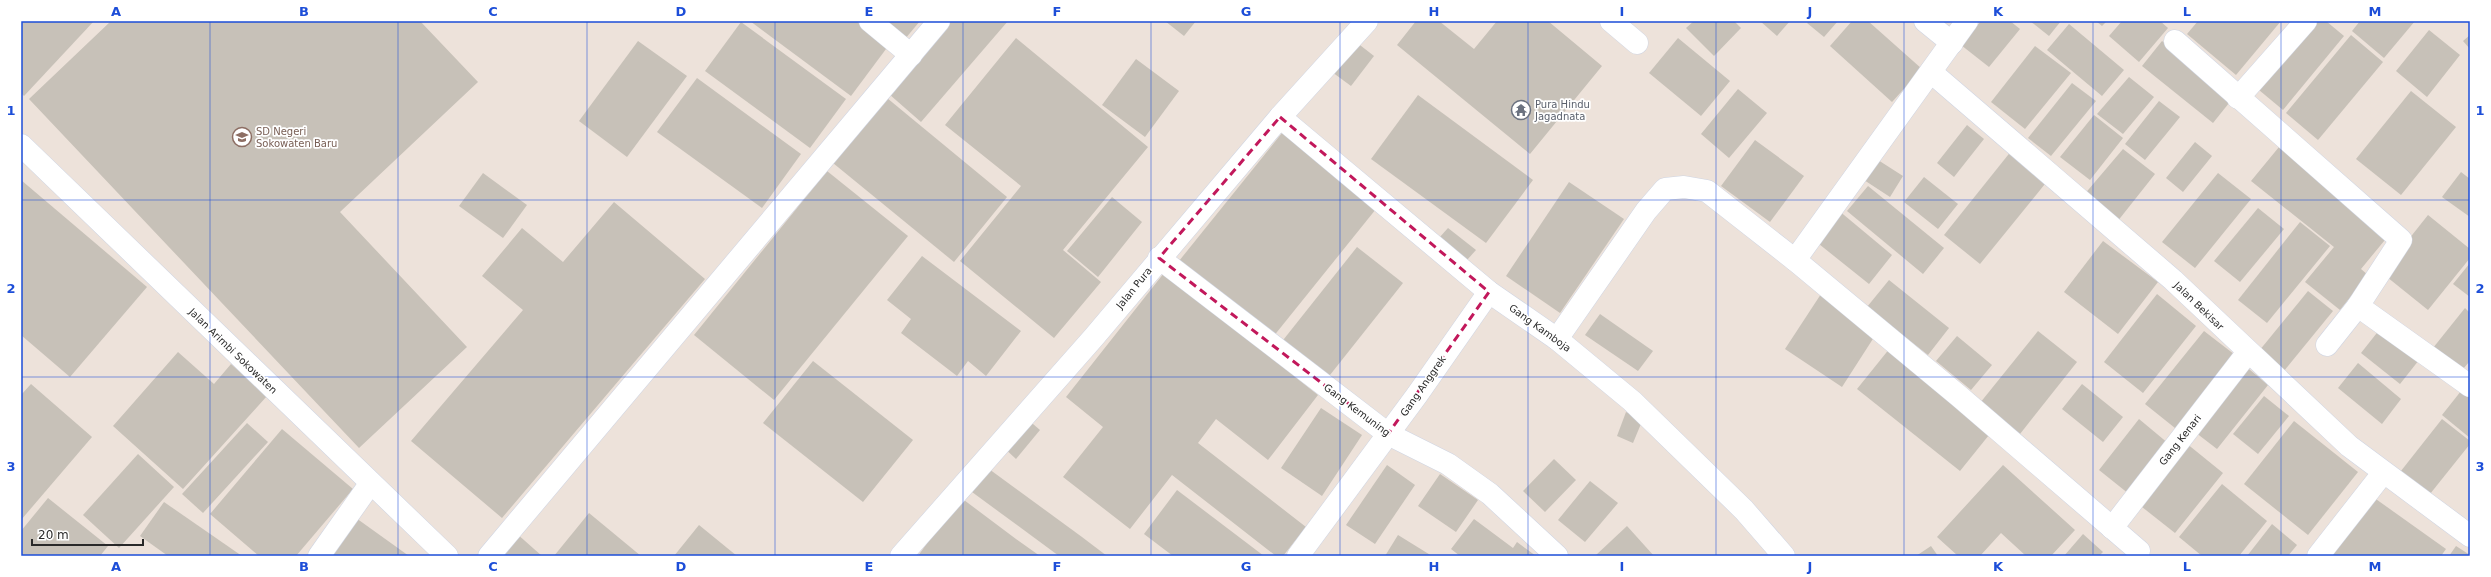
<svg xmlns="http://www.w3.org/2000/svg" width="2491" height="577" viewBox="0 0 2491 577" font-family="'DejaVu Sans',sans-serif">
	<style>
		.building { fill: #c7c1b8 }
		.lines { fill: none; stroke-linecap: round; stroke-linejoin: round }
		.minor-casing { stroke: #cfd5e3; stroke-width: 23 }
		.minor { stroke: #fff; stroke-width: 22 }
		.marked { fill: none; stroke: #c2185b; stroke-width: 3; stroke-dasharray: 8 5; stroke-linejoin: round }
		.grid { fill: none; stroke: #1d4ed8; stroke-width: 1; stroke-opacity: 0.55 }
		.labels { text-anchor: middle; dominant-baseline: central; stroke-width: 3.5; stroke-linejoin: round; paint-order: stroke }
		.worship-label { font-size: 10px; fill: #5b616d; stroke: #fff; text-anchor: start }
		.education-label { font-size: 10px; fill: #785e54; stroke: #fff; text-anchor: start }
		.street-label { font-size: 10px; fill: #292929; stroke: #fff }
		.neatline { fill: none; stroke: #1d4ed8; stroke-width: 1.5 }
		.grid-label { font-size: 13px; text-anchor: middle; font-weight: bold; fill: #1d4ed8 }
	</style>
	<rect width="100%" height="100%" fill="#ede2da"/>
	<!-- building -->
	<g class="building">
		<polygon points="21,21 94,21 24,96 21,93"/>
		<polygon points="111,21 420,21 478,82 340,212 467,347 359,448 29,99"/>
		<polygon points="750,21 856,21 889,45 851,96"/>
		<polygon points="885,21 920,21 905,39"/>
		<polygon points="951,21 1008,21 921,122 889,94"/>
		<polygon points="1165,21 1196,21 1184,36"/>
		<polygon points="1416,21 1439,21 1474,49 1497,21 1548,21 1602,66 1530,154 1397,45"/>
		<polygon points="1694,21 1734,21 1741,28 1714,56 1686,28"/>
		<polygon points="1760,21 1790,21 1777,36"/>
		<polygon points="1809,21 1838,21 1824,37 1807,23"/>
		<polygon points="1852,21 1868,21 1922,69 1892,102 1830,46"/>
		<polygon points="1981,21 2010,21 2020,29 1989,67 1961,45"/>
		<polygon points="2030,21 2061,21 2049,36"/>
		<polygon points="2096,21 2107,21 2102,26"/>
		<polygon points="2122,21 2160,21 2168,28 2139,62 2109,36"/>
		<polygon points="2198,21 2281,21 2236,75 2187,34"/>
		<polygon points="2317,21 2326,21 2344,36 2283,110 2259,90"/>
		<polygon points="2360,21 2415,21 2384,58 2352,31"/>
		<polygon points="741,22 846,99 810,148 705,71"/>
		<polygon points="2069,24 2124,70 2102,96 2047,50"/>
		<polygon points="2429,30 2460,55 2427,97 2396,71"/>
		<polygon points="2351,35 2383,62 2318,140 2286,113"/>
		<polygon points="2470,35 2470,49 2463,41"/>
		<polygon points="1016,38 1148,147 1063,250 1101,282 1054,338 960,261 1021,186 945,125"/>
		<polygon points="1678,38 1730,81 1701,116 1649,73"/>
		<polygon points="638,41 687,76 627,157 579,121"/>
		<polygon points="2162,41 2233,98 2213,123 2142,66"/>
		<polygon points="1356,42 1374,56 1351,86 1332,72"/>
		<polygon points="2035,46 2071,73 2025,129 1991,102"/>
		<polygon points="1136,59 1179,91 1145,137 1102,105"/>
		<polygon points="2129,77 2154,97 2123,134 2097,114"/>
		<polygon points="697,78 801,154 762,208 657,132"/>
		<polygon points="2072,83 2096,101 2051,156 2028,138"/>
		<polygon points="1738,89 1767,113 1729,158 1701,134"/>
		<polygon points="2411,91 2456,127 2401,195 2356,159"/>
		<polygon points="1418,95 1533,180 1486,243 1371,159"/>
		<polygon points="887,98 1007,197 954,262 833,163"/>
		<polygon points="2159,101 2180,117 2145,160 2125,144"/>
		<polygon points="2094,115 2123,138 2090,180 2060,157"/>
		<polygon points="1967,125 1984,139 1954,177 1937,163"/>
		<polygon points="1282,133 1376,209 1273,337 1179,261"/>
		<polygon points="1755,140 1804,176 1770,222 1721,186"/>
		<polygon points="2195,142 2212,156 2183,192 2166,178"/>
		<polygon points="2279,147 2389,235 2361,269 2368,275 2340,310 2305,282 2334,247 2251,181"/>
		<polygon points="2123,149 2155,174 2117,222 2083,196"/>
		<polygon points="2012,150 2049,179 1980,264 1944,235"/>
		<polygon points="1878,160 1903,176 1890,197 1864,180"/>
		<polygon points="827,171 908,236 774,400 694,335"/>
		<polygon points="2461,172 2470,179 2470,217 2442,197"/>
		<polygon points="483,173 527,205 503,238 459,206"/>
		<polygon points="2218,173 2251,199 2195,268 2162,242"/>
		<polygon points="1924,177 1958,204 1938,229 1904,202"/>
		<polygon points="21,180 147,287 70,377 21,335"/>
		<polygon points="1569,182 1624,219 1560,313 1506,276"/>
		<polygon points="1868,186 1944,248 1923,274 1847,211"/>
		<polygon points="1112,197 1142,222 1098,277 1067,251"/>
		<polygon points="614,202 705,279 502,518 411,441 523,310 482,276 522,228 563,262"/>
		<polygon points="2258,208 2284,229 2240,282 2214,261"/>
		<polygon points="1838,210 1892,255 1869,284 1814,240"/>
		<polygon points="2428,215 2470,249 2470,258 2428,310 2382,273"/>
		<polygon points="2300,222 2330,246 2267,323 2238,300"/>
		<polygon points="1448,228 1476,250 1467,260 1439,238"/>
		<polygon points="2103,241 2158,282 2118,334 2064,292"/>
		<polygon points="1357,247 1403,283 1326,380 1280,344"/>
		<polygon points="922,256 1021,331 986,376 968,361 957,376 901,333 911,319 887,300"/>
		<polygon points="2470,263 2470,297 2453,284"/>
		<polygon points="1164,273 1318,395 1268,460 1216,419 1198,443 1306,527 1283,556 1276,556 1172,475 1130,529 1063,477 1103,427 1066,397"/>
		<polygon points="1889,280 1949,328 1928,355 1867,307"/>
		<polygon points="2308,291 2333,311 2284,371 2259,351"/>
		<polygon points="1821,294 1878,331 1842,387 1785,349"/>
		<polygon points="2157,294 2196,326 2143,393 2104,362"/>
		<polygon points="2465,308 2470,313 2470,361 2462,370 2433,348"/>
		<polygon points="1600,314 1653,351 1638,371 1585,335"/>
		<polygon points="2380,329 2419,360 2400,384 2361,353"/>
		<polygon points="2038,331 2077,362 2020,434 1980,403"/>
		<polygon points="2204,331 2239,358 2180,432 2145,404"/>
		<polygon points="1957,336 1992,365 1971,390 1936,361"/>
		<polygon points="1890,348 1993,430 1960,471 1857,389"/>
		<polygon points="178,352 214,384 231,364 267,396 183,489 113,426"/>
		<polygon points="813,361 913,440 863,502 763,423"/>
		<polygon points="2358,363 2401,399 2382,424 2338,388"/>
		<polygon points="2243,364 2268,385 2217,449 2191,429"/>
		<polygon points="31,384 92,437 21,520 21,395"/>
		<polygon points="2082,384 2123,417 2103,442 2062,409"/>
		<polygon points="2465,386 2470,389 2470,438 2442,415"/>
		<polygon points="2264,396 2289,416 2258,454 2233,434"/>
		<polygon points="1321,408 1362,435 1322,496 1281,468"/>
		<polygon points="1626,412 1643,419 1633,443 1617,436"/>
		<polygon points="1026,418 1040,430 1016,459 1002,446"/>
		<polygon points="2139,419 2169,444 2129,494 2099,470"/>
		<polygon points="2442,419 2470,441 2470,444 2426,499 2397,476"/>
		<polygon points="2294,421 2358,472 2308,535 2244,484"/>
		<polygon points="247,423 268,442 203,513 182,494"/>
		<polygon points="282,429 353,489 296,556 259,556 210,514"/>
		<polygon points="2186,443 2223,473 2175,533 2137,503"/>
		<polygon points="138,454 174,487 119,548 83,515"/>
		<polygon points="1554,459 1576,480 1545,512 1523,491"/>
		<polygon points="1387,465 1415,485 1375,544 1346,525"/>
		<polygon points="2003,465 2075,530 2051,556 2026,556 2001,533 1980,556 1958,556 1937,537"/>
		<polygon points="989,469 1082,537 1107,556 1059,556 972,492"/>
		<polygon points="1440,474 1478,500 1456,532 1418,506"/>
		<polygon points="1590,481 1618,503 1585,542 1558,520"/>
		<polygon points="2222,484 2267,521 2239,556 2202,556 2179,537"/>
		<polygon points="1177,490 1264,556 1173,556 1144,534"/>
		<polygon points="960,497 1016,539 1040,556 918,556"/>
		<polygon points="2373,497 2446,549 2441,556 2332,556"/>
		<polygon points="48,498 108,546 100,556 21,556 21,531"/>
		<polygon points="164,502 242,556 168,556 140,536"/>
		<polygon points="589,513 641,556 554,556"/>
		<polygon points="356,518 409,556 329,556"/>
		<polygon points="1474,519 1513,548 1517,542 1536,556 1460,556 1451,549"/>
		<polygon points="2272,524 2297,545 2288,556 2247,556"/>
		<polygon points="699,525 737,556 674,556"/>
		<polygon points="1627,526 1654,556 1595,556"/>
		<polygon points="516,533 542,556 507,556 501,551"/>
		<polygon points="2083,534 2103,552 2099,556 2064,556"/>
		<polygon points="1398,535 1432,556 1385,556"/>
		<polygon points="1931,546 1938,556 1916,556"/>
		<polygon points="2456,546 2470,555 2470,556 2449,556"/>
	</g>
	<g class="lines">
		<defs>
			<g id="minor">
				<polyline points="870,21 911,55"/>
				<polyline points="1611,21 1637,43"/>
				<polyline points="1925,21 1952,43"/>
				<polyline points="2175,41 2401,240 2358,306 2470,386"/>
				<polyline points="1931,72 2173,280 2349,446 2470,536"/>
				<polyline points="2238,98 2306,21"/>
				<polyline points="1280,117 1489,292 1557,339 1632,401 1744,510 1784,556"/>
				<polyline points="21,145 447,556"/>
				<polyline points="1159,258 1388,434 1448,464 1490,494 1557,556"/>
				<polyline points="1795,260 1960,397 2139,551"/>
				<polyline points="1557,339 1646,211 1665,189 1684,187 1707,191 1795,260 1967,21"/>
				<polyline points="2327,345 2358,306"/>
				<polyline points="2112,528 2248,352"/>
				<polyline points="319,556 370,484"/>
				<polyline points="489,556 939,21"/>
				<polyline points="901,556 1094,337 1280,117 1367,21"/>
				<polyline points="1298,556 1417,395 1489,292"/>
				<polyline points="2318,556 2383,473"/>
			</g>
		</defs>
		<!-- minor casing -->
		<use href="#minor" class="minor-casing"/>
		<!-- minor -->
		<use href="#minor" class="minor"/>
	</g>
	<!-- marked area -->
	<path class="marked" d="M1280,117L1489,292L1388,434L1159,258Z"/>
	<!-- grid -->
	<path class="grid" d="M210,21V556M398,21V556M587,21V556M775,21V556M963,21V556M1151,21V556M1340,21V556M1528,21V556M1716,21V556M1904,21V556M2093,21V556M2281,21V556M21,200H2470M21,377H2470"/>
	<!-- icons -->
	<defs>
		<symbol id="temple-ring" viewBox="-11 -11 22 22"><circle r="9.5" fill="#fff" stroke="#6b7280" stroke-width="1.5"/><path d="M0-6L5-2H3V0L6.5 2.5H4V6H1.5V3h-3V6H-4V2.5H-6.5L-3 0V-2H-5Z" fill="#6b7280"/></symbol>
		<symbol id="school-ring" viewBox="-11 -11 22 22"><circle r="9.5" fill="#fff" stroke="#8d6e63" stroke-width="1.5"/><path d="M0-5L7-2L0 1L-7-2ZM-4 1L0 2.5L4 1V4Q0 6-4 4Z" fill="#8d6e63"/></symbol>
	</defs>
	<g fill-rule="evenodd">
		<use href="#temple-ring" x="1510" y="99" width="22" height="22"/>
		<use href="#school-ring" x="231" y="126" width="22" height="22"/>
	</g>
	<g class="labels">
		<!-- worship labels -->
		<g class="worship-label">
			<text x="1535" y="104">Pura Hindu<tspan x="1535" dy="12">Jagadnata</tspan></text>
		</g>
		<!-- education labels -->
		<g class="education-label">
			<text x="256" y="131">SD Negeri<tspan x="256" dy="12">Sokowaten Baru</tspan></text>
		</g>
		<!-- street labels -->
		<g class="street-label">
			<text transform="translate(1134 288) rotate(-51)">Jalan Pura</text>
			<text transform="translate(2199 306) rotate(44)">Jalan Bekisar</text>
			<text transform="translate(1540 328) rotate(36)">Gang Kamboja</text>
			<text transform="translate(233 351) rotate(44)">Jalan Arimbi Sokowaten</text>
			<text transform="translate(1423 386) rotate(-55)">Gang Anggrek</text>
			<text transform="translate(1357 410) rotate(37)">Gang Kemuning</text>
			<text transform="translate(2180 440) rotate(-52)">Gang Kenari</text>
		</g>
	</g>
	<!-- border -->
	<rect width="2491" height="577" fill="none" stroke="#ffffff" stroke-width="44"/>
	<!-- scale -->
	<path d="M32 539v6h111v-6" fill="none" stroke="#292929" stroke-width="2"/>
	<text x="38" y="539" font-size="12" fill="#292929" stroke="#ffffff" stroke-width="3" paint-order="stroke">20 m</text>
	<rect x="22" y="22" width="2447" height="533" class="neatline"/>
	<g class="grid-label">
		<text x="116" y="16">A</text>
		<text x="304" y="16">B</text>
		<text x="493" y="16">C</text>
		<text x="681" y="16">D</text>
		<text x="869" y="16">E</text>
		<text x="1057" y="16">F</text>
		<text x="1246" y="16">G</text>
		<text x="1434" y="16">H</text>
		<text x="1622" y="16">I</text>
		<text x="1810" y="16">J</text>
		<text x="1998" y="16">K</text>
		<text x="2187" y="16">L</text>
		<text x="2375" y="16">M</text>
		<text x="11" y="115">1</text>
		<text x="2480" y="115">1</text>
		<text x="11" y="293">2</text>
		<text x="2480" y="293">2</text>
		<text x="11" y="471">3</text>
		<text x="2480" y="471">3</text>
		<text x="116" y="571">A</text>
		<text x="304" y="571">B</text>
		<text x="493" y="571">C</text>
		<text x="681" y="571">D</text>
		<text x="869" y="571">E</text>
		<text x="1057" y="571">F</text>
		<text x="1246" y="571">G</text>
		<text x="1434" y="571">H</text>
		<text x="1622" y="571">I</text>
		<text x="1810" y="571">J</text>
		<text x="1998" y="571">K</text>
		<text x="2187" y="571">L</text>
		<text x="2375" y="571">M</text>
	</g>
</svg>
